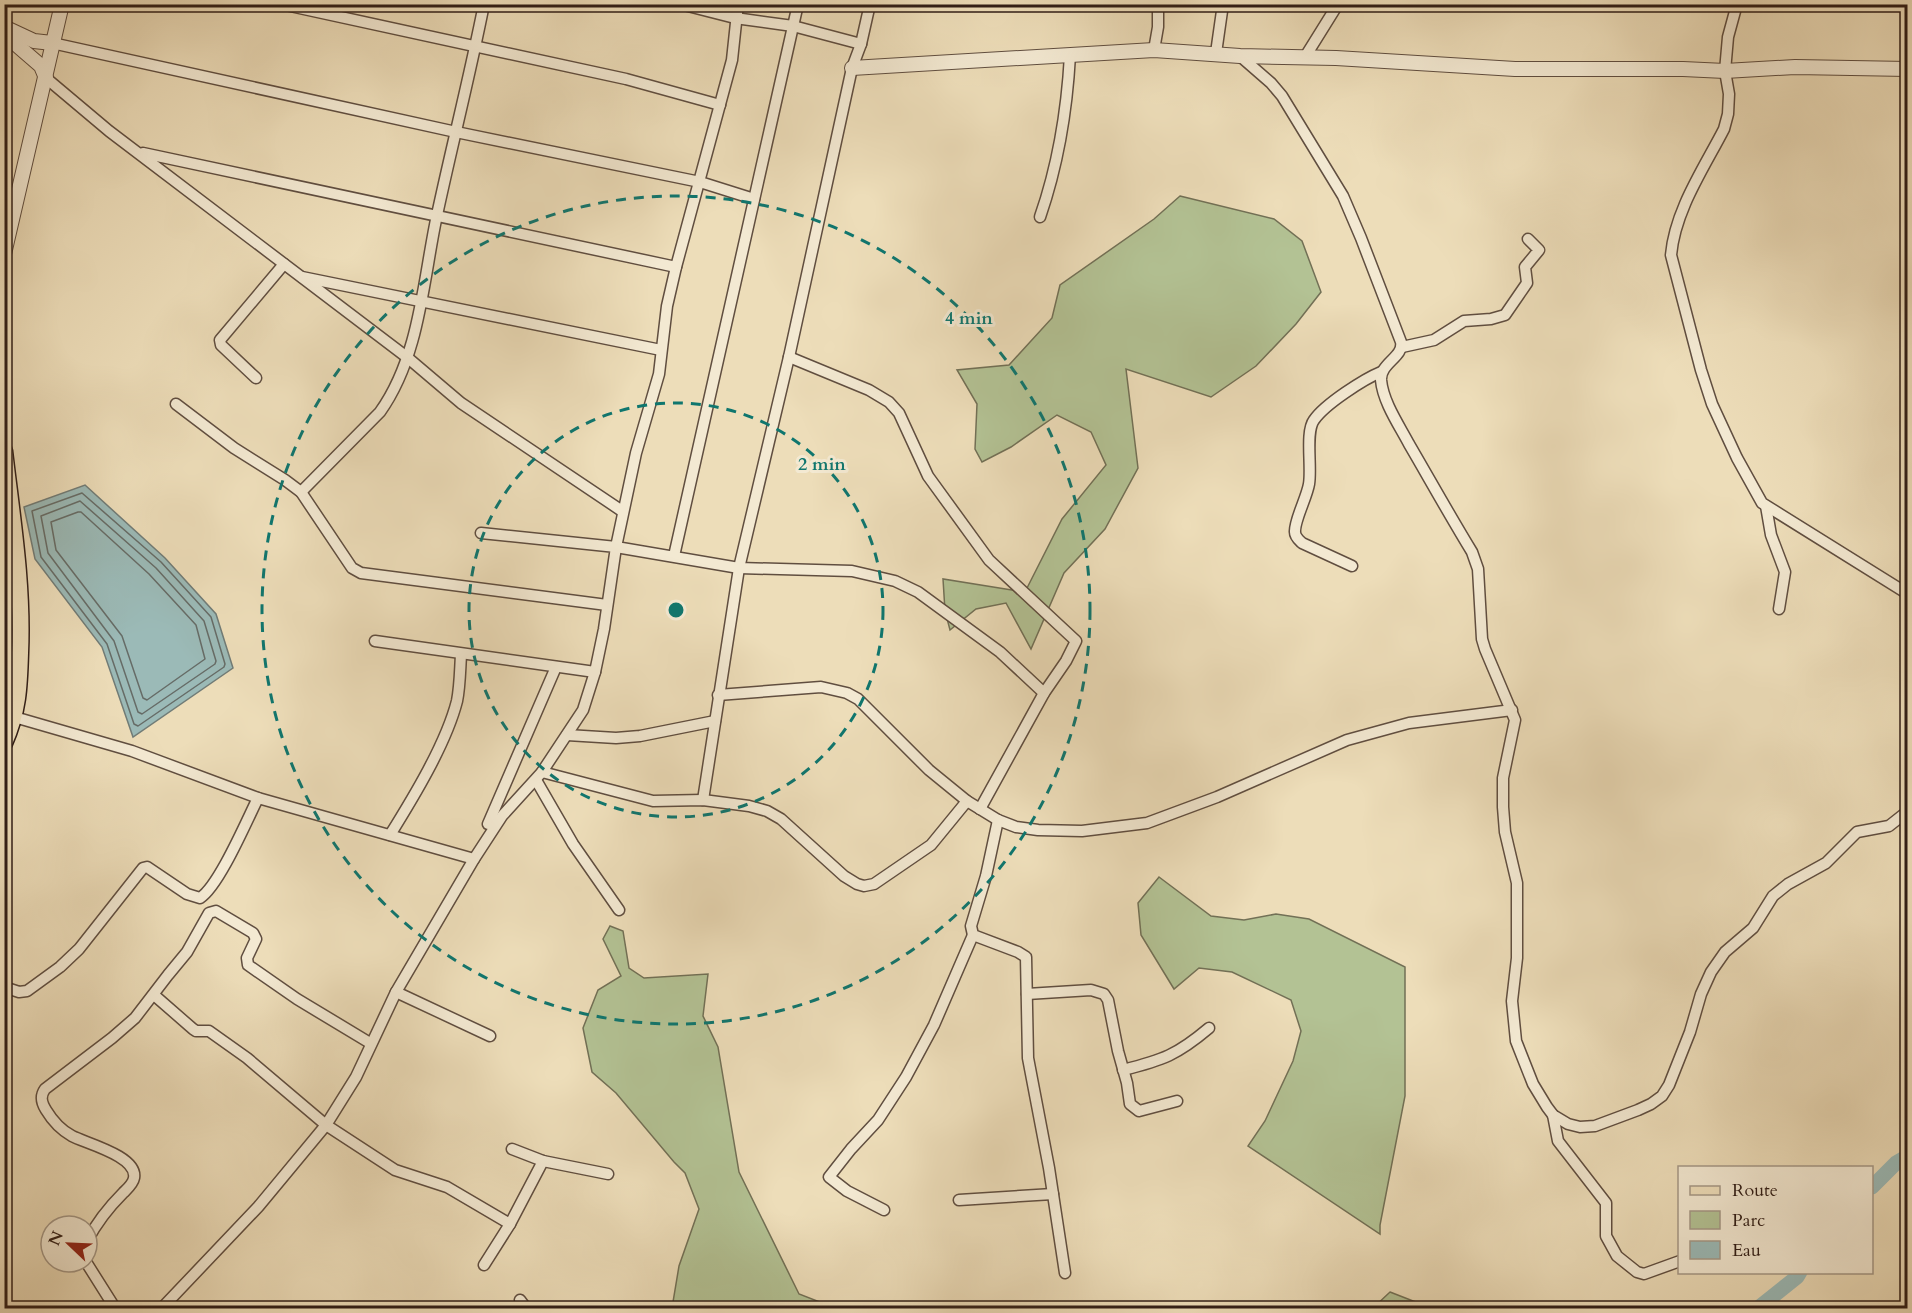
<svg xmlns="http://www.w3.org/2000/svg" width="1912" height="1313" viewBox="0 0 1912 1313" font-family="Cardo,serif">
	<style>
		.green { fill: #b3c294; stroke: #727056; stroke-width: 1.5 }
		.water { fill: #9bbab7; stroke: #717c77; stroke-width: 1.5 }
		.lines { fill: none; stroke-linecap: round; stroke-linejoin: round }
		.shore { stroke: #666c67; stroke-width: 1.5 }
		.river { stroke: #9bbab7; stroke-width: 15 }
		.minor-casing { stroke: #604e40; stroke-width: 13 }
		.tertiary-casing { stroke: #604e40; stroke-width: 16 }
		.primary-casing { stroke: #311e17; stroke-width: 19 }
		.minor { stroke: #f3e9d2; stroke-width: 10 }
		.tertiary { stroke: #f3e9d2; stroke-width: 14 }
		.primary { stroke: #edddb9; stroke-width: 16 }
		.ring { fill: none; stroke: #0f766e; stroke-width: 3; stroke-dasharray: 10 8 }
		.centre { fill: #0f766e; stroke: #f3e9d2; stroke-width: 3 }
		.ring-label { font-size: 18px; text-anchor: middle; font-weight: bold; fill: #0f766e; stroke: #f3e9d2; stroke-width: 6; stroke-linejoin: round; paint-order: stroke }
	</style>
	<rect width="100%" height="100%" fill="#edddb9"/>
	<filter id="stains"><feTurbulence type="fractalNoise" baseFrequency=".00333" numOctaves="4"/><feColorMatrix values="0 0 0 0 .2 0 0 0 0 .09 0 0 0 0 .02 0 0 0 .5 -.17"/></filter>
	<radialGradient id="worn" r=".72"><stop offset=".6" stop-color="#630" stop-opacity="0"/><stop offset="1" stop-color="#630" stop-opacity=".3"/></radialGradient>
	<!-- green -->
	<g class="green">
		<polygon points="1180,196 1274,219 1302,241 1321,292 1296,324 1256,366 1211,397 1126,369 1138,468 1105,529 1064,573 1031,649 1006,603 976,609 950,630 945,611 943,579 1025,592 1062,519 1106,465 1091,432 1057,415 1011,447 982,462 975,449 977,404 957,370 1009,365 1052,318 1060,285 1154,219"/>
		<polygon points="1159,877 1211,916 1244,920 1276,914 1309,919 1405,967 1405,1096 1380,1225 1380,1234 1248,1146 1265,1121 1293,1061 1301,1031 1291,1000 1232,972 1199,968 1174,989 1141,935 1138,903"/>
		<polygon points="610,926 623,931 629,968 644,978 708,974 703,1016 718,1047 739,1172 799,1294 835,1308 672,1308 679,1266 699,1209 685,1173 674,1162 616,1093 592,1072 583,1028 598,990 621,976 603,939"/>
		<polygon points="1390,1292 1431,1308 1373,1308"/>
	</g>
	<!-- water -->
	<polygon class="water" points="85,485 165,558 216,614 233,668 133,737 102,647 35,559 24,507"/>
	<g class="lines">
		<!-- shore -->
		<g class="shore">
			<polygon points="82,493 161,562 211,617 225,664 224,667 138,726 134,724 107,644 41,557 32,511"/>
			<polygon points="80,501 156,568 204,621 216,661 215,664 142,714 138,712 114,641 48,553 41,516"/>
			<polygon points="78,512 81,512 149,574 196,625 205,659 147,700 143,698 122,636 56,550 51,522"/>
		</g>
		<!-- river -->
		<g class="river">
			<polyline points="1872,1187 1896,1163 1908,1156"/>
			<polyline points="1758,1308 1797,1277 1800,1272"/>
		</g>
		<defs>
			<g id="minor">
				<polyline points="281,4 626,79 720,105"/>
				<polyline points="680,4 735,18 793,26 861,44"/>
				<polyline points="738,4 732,60 676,267 667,306 659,374 636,453 616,547 739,568 852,571 895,581 918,592 1000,652 1044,693"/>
				<path d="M1737,4L1728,37L1725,71L1729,94L1728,114L1724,129C1704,168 1675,210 1671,255L1701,370L1712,404L1737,458L1762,503L1908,594"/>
				<polyline points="52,43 456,132 700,182 754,199"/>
				<polyline points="1154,50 1158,27 1158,4"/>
				<polyline points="1216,53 1223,4"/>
				<path d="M1240,56L1271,83L1282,96L1343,196L1361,238L1401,342C1404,357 1380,363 1381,380C1383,402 1399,425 1409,444C1430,480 1450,516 1472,552L1478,569L1482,639L1485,649L1515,720L1503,778V807L1505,832L1517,883V958L1512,1001L1516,1041L1533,1084L1547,1107L1553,1115L1568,1124L1580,1127L1595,1126L1638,1110L1651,1104L1662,1096L1669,1085L1690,1032L1701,994L1711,972L1725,952L1753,928L1773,896L1788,884L1826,863L1857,832L1889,826L1908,811"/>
				<polyline points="1305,57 1338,4"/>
				<polyline points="46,78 109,131 408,358 461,403 622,511"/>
				<polyline points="143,153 676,267"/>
				<path d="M1040,217C1058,165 1067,111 1070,55"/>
				<polyline points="302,277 661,350"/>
				<polyline points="1402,347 1434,340 1464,321 1491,319 1505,315 1527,283 1525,267 1539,250 1528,239"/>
				<polyline points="789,357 869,390 889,402 899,413 928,476 989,560 1076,641 1066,661 1044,693 980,809"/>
				<polyline points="256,378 221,345 220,340 284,264"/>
				<polyline points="176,404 234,448 285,480 301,492 352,568 361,573 607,605"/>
				<path d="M301,492L380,412C420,356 423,280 437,215C452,145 470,75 484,4"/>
				<polyline points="1766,506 1771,535 1785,572 1779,609"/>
				<polyline points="674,556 798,4"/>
				<path d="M1352,566L1302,543C1299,540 1295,537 1295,532C1294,521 1307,497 1309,484C1312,467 1305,432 1314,420C1325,404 1364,379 1381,372"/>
				<polyline points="375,641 595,672"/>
				<polyline points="718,695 821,687 847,693 858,699 929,770 967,801 998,820 1016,827 1038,830 1082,831 1147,823 1217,797 1347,740 1409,723 1512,710"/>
				<polyline points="4,714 132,751 258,798 474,859"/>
				<polyline points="567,735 616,738 640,736 715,721"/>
				<polyline points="542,772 653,801 703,800 749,806 767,811 781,819 844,876 857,884 864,886 874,884 931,845 967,801"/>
				<polyline points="536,780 573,844 619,910"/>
				<polyline points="703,800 739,568 789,357 852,68 861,44 870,4"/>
				<polyline points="998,820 986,876 971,926 973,935 1018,952 1026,957 1028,1058 1049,1168 1065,1273"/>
				<polyline points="488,824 556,667"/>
				<path d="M390,835C413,798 446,744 457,701C460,686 460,670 461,655"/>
				<path d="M4,987L19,992L27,991L60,967L79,949L143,868L147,867L187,894L200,898C219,886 247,820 258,798"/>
				<polyline points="396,992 490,1036"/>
				<polyline points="1027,994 1091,990 1104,994 1108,1000 1118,1051 1127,1083 1130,1104 1139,1111 1177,1101"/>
				<polyline points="154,995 193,1029 196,1031 209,1031 247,1058 326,1125 395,1170 447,1187 510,1224"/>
				<path d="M1123,1070C1163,1060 1177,1055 1209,1028"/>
				<polyline points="1553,1115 1558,1141 1606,1203 1606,1236 1617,1256 1637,1272 1644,1274 1680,1261"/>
				<polyline points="512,1149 543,1161"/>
				<polyline points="959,1200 1053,1194"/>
				<polyline points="884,1210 847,1191 829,1177 851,1149 878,1120 906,1077 934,1025 973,935"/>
				<path d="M87,1241C97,1222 108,1208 123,1193C127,1189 133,1184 134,1178C138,1156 85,1143 72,1136C61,1130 52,1120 46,1110C41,1102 40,1096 45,1089L112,1038L135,1018L168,975L187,952L209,913L216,911L253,933L256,939L247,958L248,965L297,999L370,1043"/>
				<polyline points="86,1262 115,1308"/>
				<polyline points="484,1265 510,1224 543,1161 608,1174"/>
				<polyline points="520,1300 526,1308"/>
				<polyline points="162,1308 258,1207 326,1125 356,1077 396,992 474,859 502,816 542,772 583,710 595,672 604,629 616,547 481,533"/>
			</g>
			<g id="tertiary">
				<polyline points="4,27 34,41 52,43"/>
				<polyline points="4,34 41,66 46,78"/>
				<polyline points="852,68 1154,50 1240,56 1336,58 1515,69 1683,69 1725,71 1795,67 1908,69"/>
				<polyline points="4,254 62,4"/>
			</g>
			<path id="primary" d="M4,451C12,519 23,585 20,653C19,687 18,712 4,743"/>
		</defs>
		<!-- minor casing -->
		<use href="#minor" class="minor-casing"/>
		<!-- tertiary casing -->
		<use href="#tertiary" class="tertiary-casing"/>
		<!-- primary casing -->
		<use href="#primary" class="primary-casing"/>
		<!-- minor -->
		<use href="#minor" class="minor"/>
		<!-- tertiary -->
		<use href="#tertiary" class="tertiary"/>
		<!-- primary -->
		<use href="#primary" class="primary"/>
	</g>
	<!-- distance rings -->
	<g class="ring">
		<circle cx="676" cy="610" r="207"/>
		<circle cx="676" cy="610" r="414"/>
	</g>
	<circle cx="676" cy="610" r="9" class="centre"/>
	<g class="ring-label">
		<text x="969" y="324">4 min</text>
		<text x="822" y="470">2 min</text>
	</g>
	<!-- margin -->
	<rect width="1912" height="1313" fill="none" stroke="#edddb9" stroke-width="24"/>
	<rect x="6" y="6" width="1900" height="1301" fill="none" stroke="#311e17" stroke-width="3"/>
	<rect x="12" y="12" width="1888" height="1289" fill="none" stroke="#311e17" stroke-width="1.5"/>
	<!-- legend -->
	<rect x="1678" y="1166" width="195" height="108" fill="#f3e9d2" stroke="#a59887" stroke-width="1.5"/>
	<rect x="1690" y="1186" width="30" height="9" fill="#edddb9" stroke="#a59887" stroke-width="1.5"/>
	<text x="1732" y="1196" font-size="18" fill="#311e17">Route</text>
	<rect x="1690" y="1211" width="30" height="18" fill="#b3c294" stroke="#a59887" stroke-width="1.5"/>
	<text x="1732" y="1226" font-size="18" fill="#311e17">Parc</text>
	<rect x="1690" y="1241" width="30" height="18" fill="#9bbab7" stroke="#a59887" stroke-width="1.5"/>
	<text x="1732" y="1256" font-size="18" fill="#311e17">Eau</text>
	<!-- north arrow -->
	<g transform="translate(69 1244) rotate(293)"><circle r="28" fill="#f3e9d2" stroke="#a59887" stroke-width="1.5"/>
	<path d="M0-4.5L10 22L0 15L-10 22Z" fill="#8f2418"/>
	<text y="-9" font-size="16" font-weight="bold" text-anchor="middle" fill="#311e17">N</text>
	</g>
	<rect width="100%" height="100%" filter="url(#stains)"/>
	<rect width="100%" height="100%" fill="url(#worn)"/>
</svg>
